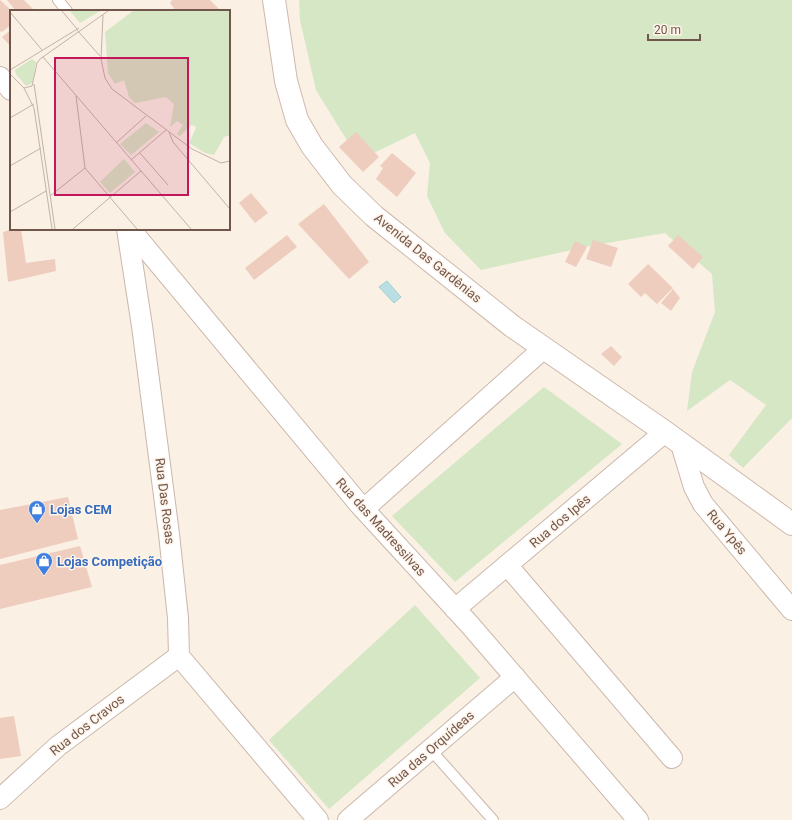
<svg xmlns="http://www.w3.org/2000/svg" width="792" height="820" viewBox="0 0 792 820" font-family="Roboto,sans-serif">
	<style>
		.green { fill: #d5e7c4 }
		.water { fill: #badfe2; stroke: #a1cfd3 }
		.building { fill: #eecdbe }
		.lines { fill: none; stroke-linecap: round; stroke-linejoin: round }
		.lane-casing { stroke: #cbb7ab; stroke-width: 12 }
		.street-casing { stroke: #cbb7ab; stroke-width: 22 }
		.secondary-casing { stroke: #cfb9ac; stroke-width: 24 }
		.lane { stroke: #fff; stroke-width: 10 }
		.street { stroke: #fff; stroke-width: 20 }
		.secondary { stroke: #fff; stroke-width: 22 }
		.labels { text-anchor: middle; dominant-baseline: central; stroke-width: 3; stroke-linejoin: round; paint-order: stroke }
		.street-label { font-size: 13px; fill: #71564c; stroke: #fef4ea }
		.shop-label { font-size: 13px; font-weight: bold; fill: #366cbe; stroke: #fef4ea; text-anchor: start }
		.inset-road { fill: none; stroke: #c3b2a7; stroke-width: 1 }
		.view { fill: #c2185b; fill-opacity: 0.15; stroke: #c2185b; stroke-width: 2 }
		.inset-edge { fill: none; stroke: #71564c; stroke-width: 2 }
	</style>
	<rect width="100%" height="100%" fill="#faf0e4"/>
	<!-- green -->
	<g class="green">
		<polygon points="299,0 792,0 792,418 743,468 729,455 766,405 730,380 687,411 692,372 715,312 712,274 665,233 590,246 481,270 445,233 427,196 430,163 415,133 359,160 316,90 300,20"/>
		<polygon points="544,387 622,444 455,582 392,516"/>
		<polygon points="415,605 480,678 329,809 269,740"/>
	</g>
	<!-- water -->
	<polygon class="water" points="387,281 401,297 394,303 379,287"/>
	<!-- building -->
	<g class="building">
		<polygon points="0,0 12,11 11,11 11,25 2,32 0,31"/>
		<polygon points="7,0 24,0 33,9 31,11 16,11"/>
		<polygon points="172,0 210,0 221,11 176,11 170,3"/>
		<polygon points="11,30 11,47 2,37"/>
		<polygon points="356,132 379,157 363,172 339,147"/>
		<polygon points="392,153 416,173 397,197 376,179 383,168 380,166"/>
		<polygon points="251,193 268,213 255,223 239,203"/>
		<polygon points="324,204 369,262 349,279 298,224"/>
		<polygon points="14,229 21,229 26,263 55,259 56,271 8,282 3,232"/>
		<polygon points="287,235 297,247 254,280 245,268"/>
		<polygon points="678,235 703,257 693,269 668,246"/>
		<polygon points="593,240 618,248 611,267 586,259"/>
		<polygon points="575,241 587,247 576,267 565,262"/>
		<polygon points="648,264 673,288 657,304 645,293 641,297 628,284"/>
		<polygon points="673,289 680,298 671,311 661,303"/>
		<polygon points="611,346 622,357 614,366 601,354"/>
		<polygon points="68,497 78,539 0,559 0,510"/>
		<polygon points="80,546 92,587 0,609 0,565"/>
		<polygon points="14,716 21,756 0,759 0,718"/>
	</g>
	<g class="lines">
		<defs>
			<g id="lane">
				<polyline points="58,0 67,11"/>
				<polyline points="430,749 493,820"/>
			</g>
			<g id="street">
				<polyline points="0,77 11,90"/>
				<polyline points="127,229 142,326 169,534 178,618 179,656 318,820"/>
				<polyline points="130,229 359,504 470,625 638,820"/>
				<polyline points="681,444 694,487 703,504 792,610"/>
				<polyline points="364,509 544,348"/>
				<polyline points="507,565 672,758"/>
				<polyline points="455,609 665,432"/>
				<polyline points="0,799 58,746 179,656"/>
				<polyline points="348,820 515,677"/>
			</g>
			<polyline id="secondary" points="274,0 286,81 297,120 312,146 342,185 374,216 512,326 665,432 792,524"/>
		</defs>
		<!-- lane casing -->
		<use href="#lane" class="lane-casing"/>
		<!-- street casing -->
		<use href="#street" class="street-casing"/>
		<!-- secondary casing -->
		<use href="#secondary" class="secondary-casing"/>
		<!-- lane -->
		<use href="#lane" class="lane"/>
		<!-- street -->
		<use href="#street" class="street"/>
		<!-- secondary -->
		<use href="#secondary" class="secondary"/>
	</g>
	<!-- icons -->
	<defs>
		<symbol id="shop-pin" viewBox="-11 -11 22 30"><path d="M0 17L-7.5 6A9.5 9.5 0 1 1 7.5 6Z" fill="#3f7fe0" stroke="#fef4ea"/><path d="M-5-2.5h2.3a2.7 3.5 0 0 1 5.4 0H5L5.5 6h-11ZM-1.5-2.5h3a1.5 2.3 0 0 0-3 0Z" fill="#fff"/></symbol>
	</defs>
	<g fill-rule="evenodd">
		<use href="#shop-pin" x="27" y="499" width="20" height="27"/>
		<use href="#shop-pin" x="34" y="551" width="20" height="27"/>
	</g>
	<g class="labels">
		<!-- street labels -->
		<g class="street-label">
			<text transform="translate(428 258) rotate(39)">Avenida Das Gardênias</text>
			<text transform="translate(165 501) rotate(83)">Rua Das Rosas</text>
			<text transform="translate(560 521) rotate(-40)">Rua dos Ipês</text>
			<text transform="translate(381 527) rotate(48)">Rua das Madressilvas</text>
			<text transform="translate(727 532) rotate(50)">Rua Ypês</text>
			<text transform="translate(87 725) rotate(-38)">Rua dos Cravos</text>
			<text transform="translate(431 749) rotate(-41)">Rua das Orquídeas</text>
		</g>
		<!-- shop labels -->
		<g class="shop-label">
			<text x="50" y="509">Lojas CEM</text>
			<text x="57" y="561">Lojas Competição</text>
		</g>
	</g>
	<!-- overview -->
	<g transform="translate(10 10)">
		<rect width="220" height="220" fill="#faf0e4"/>
		<path d="M60,1H90L70,13ZM123,1H220V125L214,127L204,145L195,143L179,133L186,118L185,116L181,115L170,126L167,124L173,115L167,111L160,117L164,94L156,87L125,93L119,87L114,70L105,74L98,63L95,22ZM22,49L26,52L23,69L22,73L16,76L6,64L5,60ZM136,113L149,122L121,145L110,134ZM114,149L125,162L100,183L90,172Z" fill="#d5e7c4"/>
		<path class="inset-road" d="M52,1L67,19M0,2L32,40M93,5L91,49L95,68L102,79L182,139L211,153L220,151M67,20L90,46M33,47L181,219M0,60L69,18M0,64L14,78L22,76L27,53L30,49L98,1M24,74L45,219M14,78L24,98L42,219M66,86L75,158L127,219M0,108L24,94M159,122L163,132L220,199M106,133L136,106M130,143L158,175M121,150L156,120M0,156L31,138M40,186L75,158M0,202L36,181M63,219L131,161"/>
		<path class="view" d="M45,48H178V185H45Z"/>
		<rect width="220" height="220" class="inset-edge"/>
	</g>
	<!-- scale -->
	<path d="M648 34v6h52v-6" fill="none" stroke="#71564c" stroke-width="2"/>
	<text x="654" y="34" font-size="12" fill="#71564c" stroke="#fef4ea" stroke-width="3" paint-order="stroke">20 m</text>
</svg>
